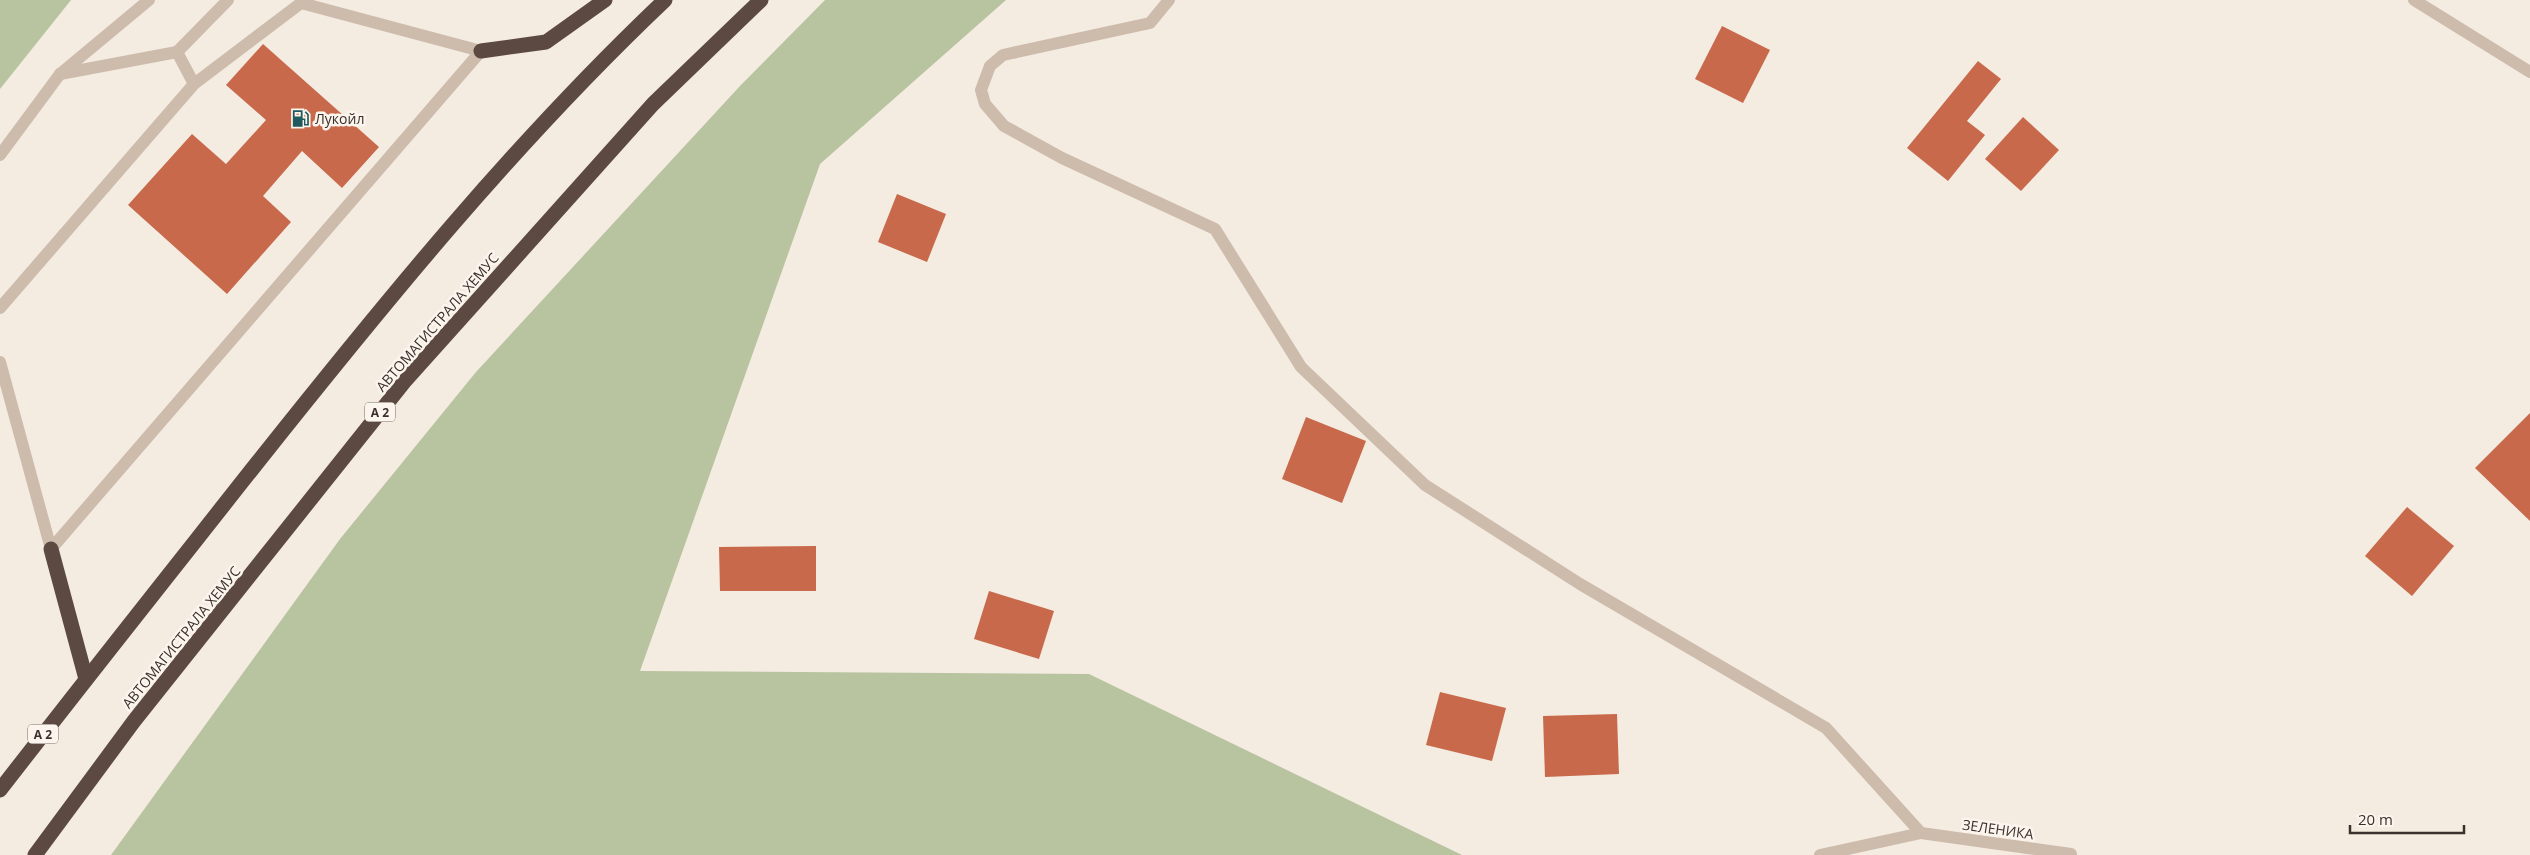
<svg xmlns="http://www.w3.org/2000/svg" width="2530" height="855" viewBox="0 0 2530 855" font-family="'Open Sans',sans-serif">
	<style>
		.green { fill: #b8c4a0 }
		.building { fill: #c8694b }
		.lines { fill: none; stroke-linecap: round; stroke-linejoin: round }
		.lane { stroke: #cdbbac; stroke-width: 12 }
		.street { stroke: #cdbbac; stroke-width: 12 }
		.highway { stroke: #5c4a42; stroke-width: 15 }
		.labels { text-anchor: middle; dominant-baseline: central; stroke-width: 5; stroke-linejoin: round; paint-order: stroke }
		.shield { fill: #fbf5ee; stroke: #756b66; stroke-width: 1 }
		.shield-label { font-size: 12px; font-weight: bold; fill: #3b302b }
		.poi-label { font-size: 14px; fill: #3b302b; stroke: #fbf5ee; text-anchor: start }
		.street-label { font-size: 14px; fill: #3b302b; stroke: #fbf5ee }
	</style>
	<rect width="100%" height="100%" fill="#f4ebe1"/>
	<!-- green -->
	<g class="green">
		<polygon points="0,0 71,0 0,89"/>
		<polygon points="825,0 1006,0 820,164 640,671 1089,674 1462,855 111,855 340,539 476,372 740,86"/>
	</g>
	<!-- building -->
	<g class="building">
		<polygon points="1722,26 1770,50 1743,103 1695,79"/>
		<polygon points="263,44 379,147 342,188 302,151 263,196 291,222 227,294 128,205 192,134 226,164 266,120 226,85"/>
		<polygon points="1978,61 2001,79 1967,121 1985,135 1948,181 1907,148"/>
		<polygon points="2023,117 2059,150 2021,191 1985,159"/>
		<polygon points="897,194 946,214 927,262 878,242"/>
		<polygon points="2530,413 2530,521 2475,468"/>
		<polygon points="1306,417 1366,441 1342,503 1282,479"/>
		<polygon points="2407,507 2454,546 2412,596 2365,556"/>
		<polygon points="816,546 816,591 720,591 719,547"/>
		<polygon points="989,591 1054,611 1039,659 974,639"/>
		<polygon points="1440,692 1506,708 1492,761 1426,745"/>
		<polygon points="1617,714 1619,774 1545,777 1543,716"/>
	</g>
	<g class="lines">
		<!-- lane -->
		<g class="lane">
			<polyline points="60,74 177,52"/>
			<polyline points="194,84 177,52 228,0"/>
			<polyline points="0,308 194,84 301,3 481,51 51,549"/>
			<polyline points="0,362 51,549"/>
		</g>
		<!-- street -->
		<g class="street">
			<polyline points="1169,0 1150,23 1003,55 990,66 981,90 985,104 1004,126 1062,158 1215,229 1301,367 1425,485 1580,584 1826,728 1921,833 1820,855"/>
			<polyline points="2414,0 2530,72"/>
			<polyline points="0,155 60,74 149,0"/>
			<polyline points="1921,833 2071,854"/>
		</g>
		<!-- highway -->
		<g class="highway">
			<polyline points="481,51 546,42 605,0"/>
			<polyline points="51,549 86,679"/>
			<path d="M0,790C85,680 171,572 257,463C385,302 515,142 665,0"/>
			<polyline points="35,855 134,721 404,382 653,104 761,0"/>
		</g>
	</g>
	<!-- icons -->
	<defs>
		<symbol id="fuel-bare" viewBox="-9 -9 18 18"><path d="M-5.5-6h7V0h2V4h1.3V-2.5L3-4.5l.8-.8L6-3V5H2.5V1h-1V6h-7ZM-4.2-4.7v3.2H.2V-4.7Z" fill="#1f5a5e" stroke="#fbf5ee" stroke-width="2.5" paint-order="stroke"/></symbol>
	</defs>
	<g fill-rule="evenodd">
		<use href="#fuel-bare" x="288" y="106" width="25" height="25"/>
	</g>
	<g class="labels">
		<!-- shield labels -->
		<g class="shield">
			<rect x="365" y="402.5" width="30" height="19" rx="4"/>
			<rect x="28" y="724.5" width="30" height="19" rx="4"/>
		</g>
		<g class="shield-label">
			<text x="380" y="412">A 2</text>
			<text x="43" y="734">A 2</text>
		</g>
		<!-- poi labels -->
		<g class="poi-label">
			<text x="315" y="118">Лукойл</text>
		</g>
		<!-- street labels -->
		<g class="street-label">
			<text transform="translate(437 322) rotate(-49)">АВТОМАГИСТРАЛА ХЕМУС</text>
			<text transform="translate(181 637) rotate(-51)">АВТОМАГИСТРАЛА ХЕМУС</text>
			<text transform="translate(1998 829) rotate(8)">ЗЕЛЕНИКА</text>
		</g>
	</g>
	<!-- scale -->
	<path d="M2350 825v8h114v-8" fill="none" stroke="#3b302b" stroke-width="2.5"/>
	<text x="2358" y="825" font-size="15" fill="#3b302b" stroke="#fbf5ee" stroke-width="4" paint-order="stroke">20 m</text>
</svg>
